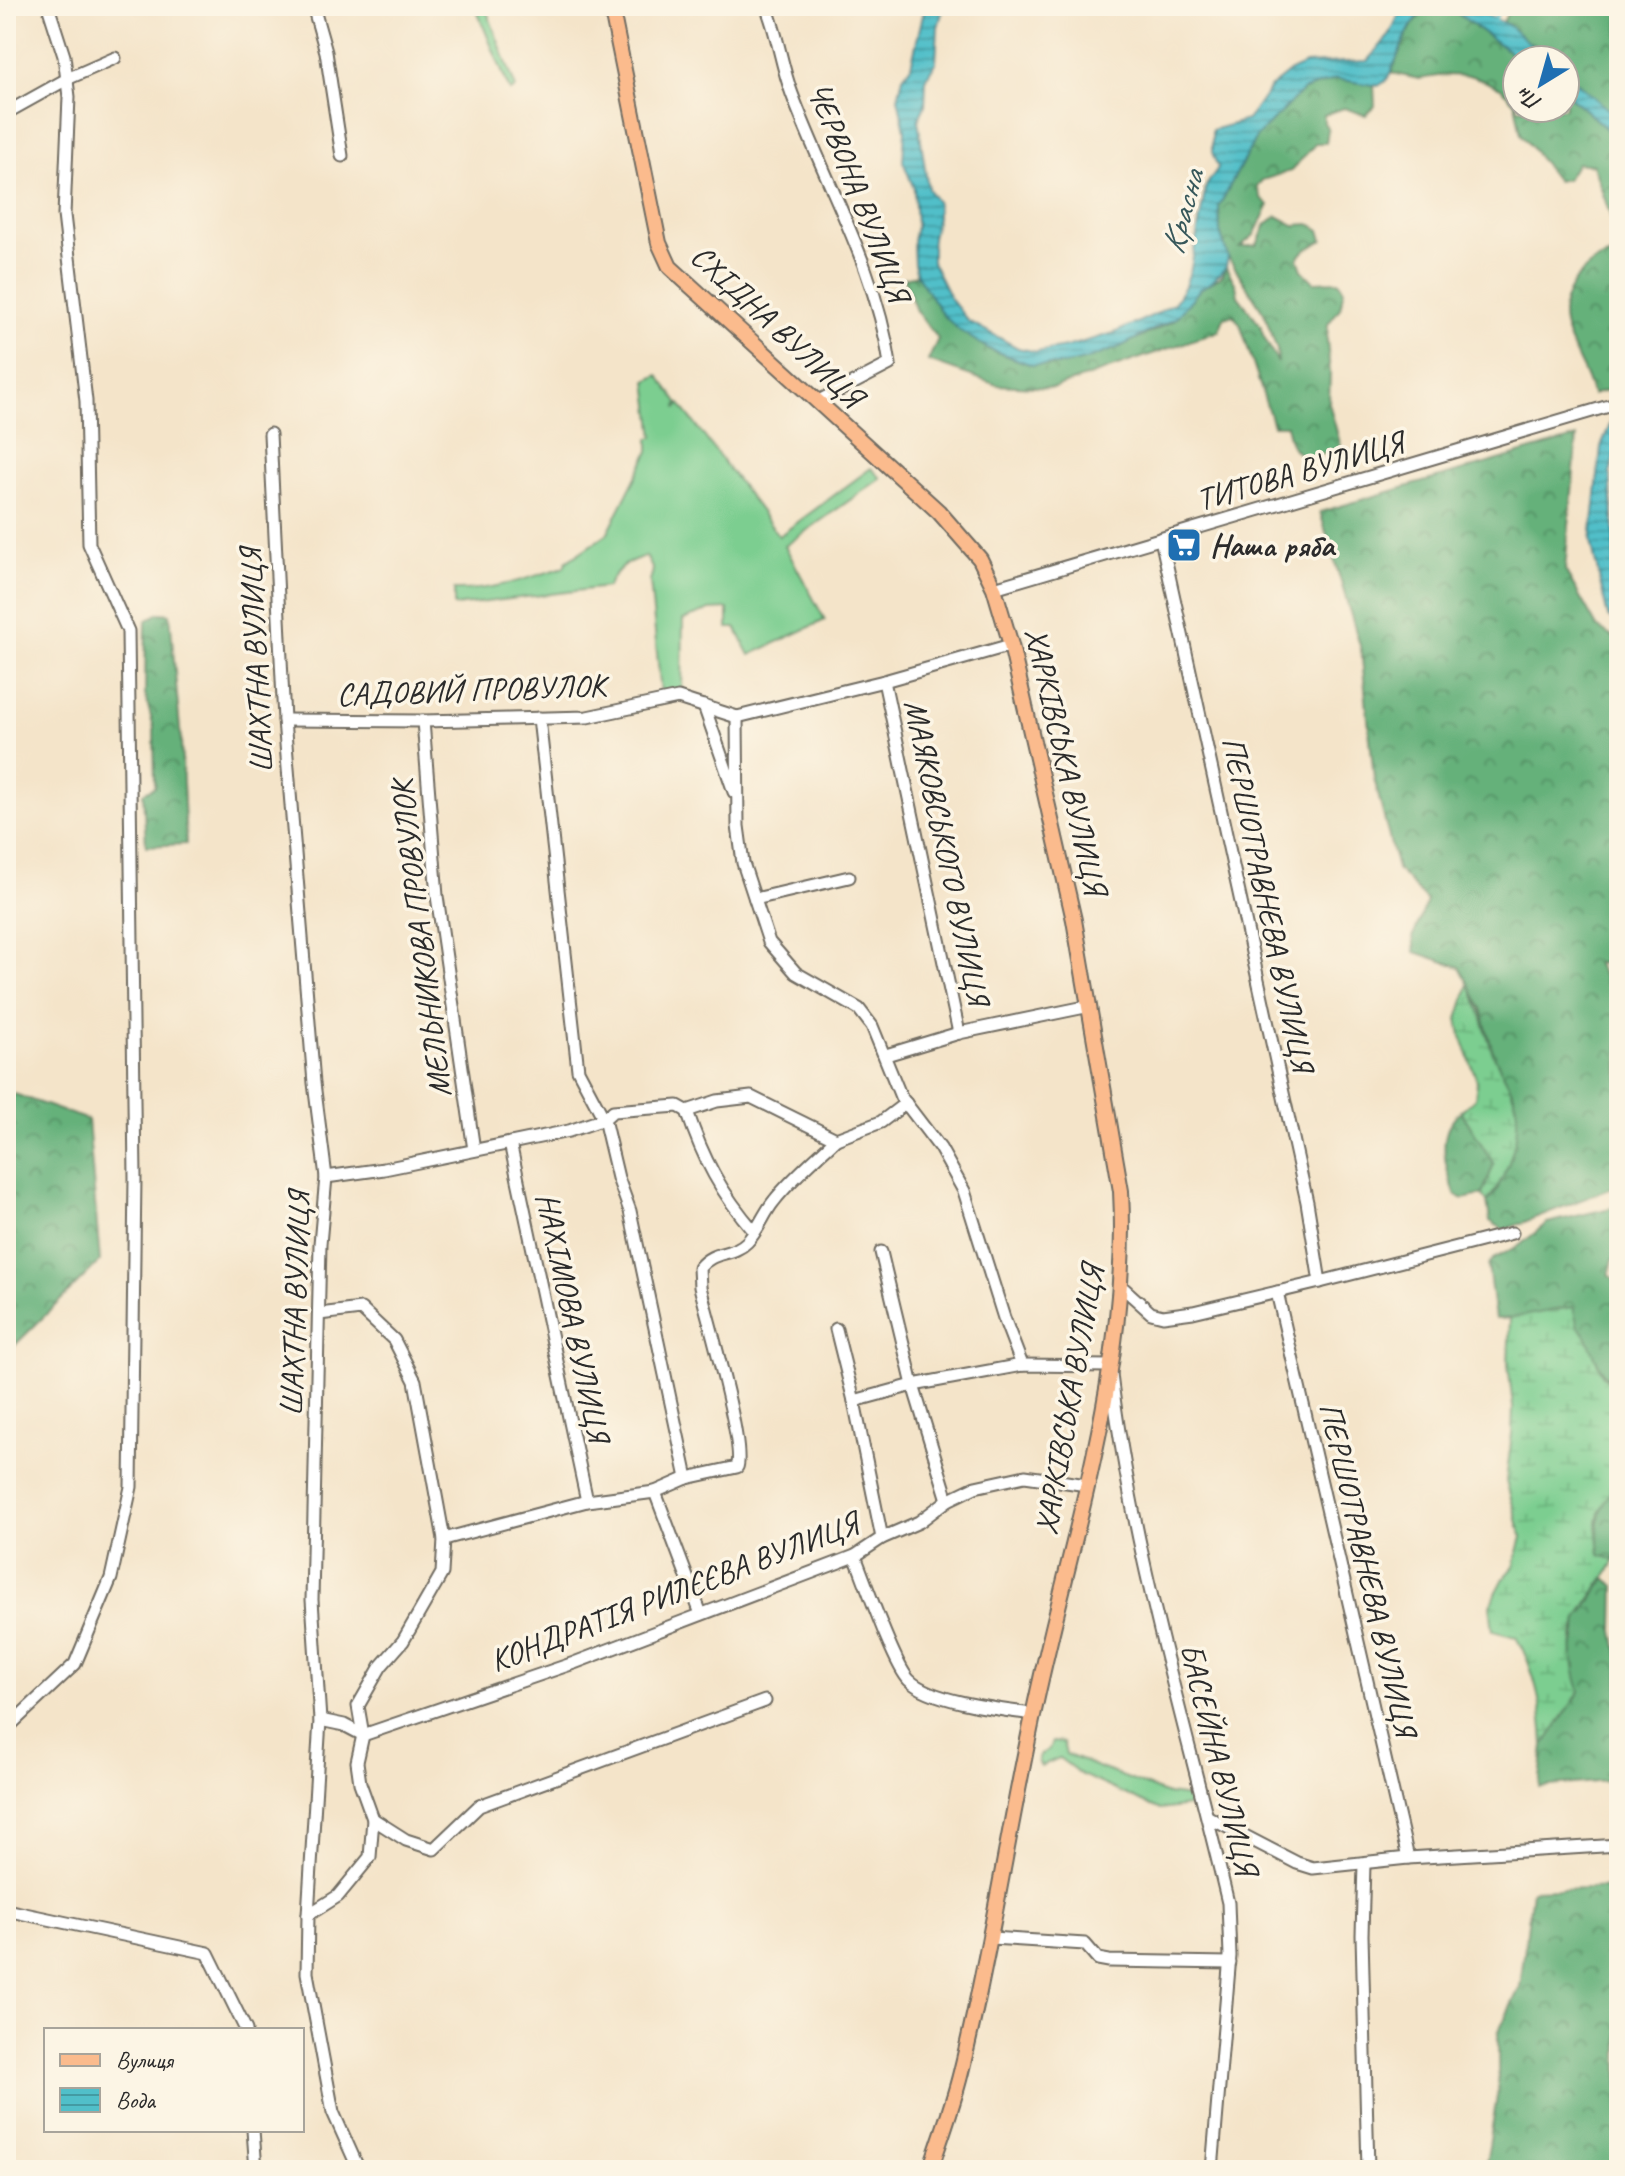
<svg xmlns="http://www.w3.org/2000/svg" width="1625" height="2176" viewBox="0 0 1625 2176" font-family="Caveat,sans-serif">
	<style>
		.grass { fill: #7cce90; stroke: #547c5e; stroke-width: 2 }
		.forest { fill: url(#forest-crowns); stroke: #486e52; stroke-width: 2 }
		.wetland { fill: url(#wetland-marsh); stroke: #547c5e; stroke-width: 2 }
		.water { fill: url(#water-rules); stroke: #3e757a; stroke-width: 2 }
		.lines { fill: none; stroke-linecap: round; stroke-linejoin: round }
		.stream { stroke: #51bfc9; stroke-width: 3 }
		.minor-casing { stroke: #716c62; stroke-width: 15 }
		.major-casing { stroke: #716c62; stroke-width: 18 }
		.minor { stroke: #fff; stroke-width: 11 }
		.major { stroke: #fbbb8d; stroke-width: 14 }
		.labels { text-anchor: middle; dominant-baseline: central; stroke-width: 7; stroke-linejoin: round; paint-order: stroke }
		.street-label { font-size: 32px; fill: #2b2b2b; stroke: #fcf5e5 }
		.poi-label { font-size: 32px; font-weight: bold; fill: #2b2b2b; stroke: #fcf5e5; text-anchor: start }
		.water-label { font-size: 34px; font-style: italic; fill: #36575a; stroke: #fcf5e5 }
	</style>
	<defs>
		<pattern id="forest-crowns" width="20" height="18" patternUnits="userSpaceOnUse" patternTransform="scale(2)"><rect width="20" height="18" fill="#65b17a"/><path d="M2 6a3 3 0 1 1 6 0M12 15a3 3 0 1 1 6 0" fill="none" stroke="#539064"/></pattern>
		<pattern id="wetland-marsh" width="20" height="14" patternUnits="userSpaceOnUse" patternTransform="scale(2)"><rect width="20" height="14" fill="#7cce90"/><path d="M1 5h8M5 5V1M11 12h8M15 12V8" fill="none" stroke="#6bb17c"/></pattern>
		<pattern id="water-rules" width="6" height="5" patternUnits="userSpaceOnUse" patternTransform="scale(2)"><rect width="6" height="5" fill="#51bfc9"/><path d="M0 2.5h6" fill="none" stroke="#439ba3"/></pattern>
	</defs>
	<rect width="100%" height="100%" fill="#fcf5e5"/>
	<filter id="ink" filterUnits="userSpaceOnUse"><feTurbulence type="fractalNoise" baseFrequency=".0125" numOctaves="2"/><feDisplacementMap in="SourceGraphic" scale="16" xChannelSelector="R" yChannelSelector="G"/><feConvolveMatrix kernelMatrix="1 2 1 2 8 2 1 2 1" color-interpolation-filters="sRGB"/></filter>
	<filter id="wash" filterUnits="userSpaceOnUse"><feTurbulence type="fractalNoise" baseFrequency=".006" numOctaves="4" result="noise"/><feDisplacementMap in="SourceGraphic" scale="32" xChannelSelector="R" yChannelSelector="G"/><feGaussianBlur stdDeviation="1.8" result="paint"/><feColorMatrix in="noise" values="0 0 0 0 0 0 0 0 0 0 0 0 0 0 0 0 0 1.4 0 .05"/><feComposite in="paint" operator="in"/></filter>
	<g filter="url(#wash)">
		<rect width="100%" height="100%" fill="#f4e4c9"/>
		<!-- grass -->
		<g class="grass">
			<polygon points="475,6 485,6 516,88 510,91"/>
			<path d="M658,375L678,402L677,409L680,404L779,536L871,468L881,478L785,546L825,620L750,655L736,628H728V609L710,610L683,620L682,694H661L650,581L653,570L646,556C627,561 616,569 607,587L454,606V590C492,591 529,578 564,567L566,562L607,534L649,451V438L654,437L647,381Z"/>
			<polygon points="1052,1742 1063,1743 1066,1754 1075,1758 1167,1794 1189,1797 1192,1800 1188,1806 1160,1810 1082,1775 1059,1758 1041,1766 1038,1761 1040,1755 1049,1749"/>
		</g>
		<!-- forest -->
		<g class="forest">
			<path d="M1434,6L1454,11L1521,60H1517V108H1565V92L1619,140V387L1592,395C1584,355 1545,326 1573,284C1585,266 1597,259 1617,253L1619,241L1593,165L1577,163L1567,179L1557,181L1521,134L1515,103L1501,88L1472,76L1445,75L1419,79L1391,73C1401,51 1409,16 1434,6Z"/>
			<polygon points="1511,6 1619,6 1619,120 1565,72 1565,60 1550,60 1503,22"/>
			<path d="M1336,79L1374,85L1375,106L1366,115L1344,108L1324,115V123L1328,129L1326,143H1316L1291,171L1262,180L1257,187L1261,198L1269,205L1254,235L1240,247L1257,245L1266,224L1277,216L1294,225L1310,224L1320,230L1323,240L1304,251L1298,258L1302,270L1314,282L1339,281L1344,290L1340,308L1328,324L1327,340L1330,373L1329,403L1341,447C1311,459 1290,465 1287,425H1273L1240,324L1233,315L1224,318L1219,331L1054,388L997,385L928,361L938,339L916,311L904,278L917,275L943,315L988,349L1032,365L1088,359L1152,332L1174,320L1200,289L1221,277L1226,267L1236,285L1238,296L1261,326L1263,335L1278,363L1277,350L1264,313L1228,257L1220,232L1219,206L1256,137L1303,90Z"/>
			<polygon points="1577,437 1565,570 1597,627 1619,641 1619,965 1596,963 1614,993 1619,1016 1619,1185 1504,1230 1490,1221 1487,1202 1498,1189 1514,1095 1494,1056 1481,1008 1460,967 1415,952 1413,937 1427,901 1397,869 1374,778 1361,649 1320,512"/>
			<polygon points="159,613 170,614 181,741 186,844 146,846 143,793 155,787 154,729 145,694 146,621"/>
			<polygon points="6,1091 88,1120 100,1261 6,1354"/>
			<path d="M1461,1111L1494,1164L1482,1195L1463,1199L1455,1194C1445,1168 1435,1131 1461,1111Z"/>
			<path d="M1619,1206V1257L1613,1259L1609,1275L1619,1282V1390C1598,1375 1594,1347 1578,1326L1526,1318L1495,1319L1488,1266L1493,1259L1519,1246L1547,1223Z"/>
			<path d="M1619,1477V1558L1615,1560L1600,1556C1596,1516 1597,1511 1619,1477Z"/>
			<polygon points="1606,1578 1615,1586 1614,1631 1619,1658 1619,1780 1539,1787 1544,1745 1580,1691 1571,1664 1578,1618"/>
			<polygon points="1619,1887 1619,2170 1485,2170 1498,2090 1498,2033 1520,1987 1532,1890"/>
		</g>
		<!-- wetland -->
		<g class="wetland">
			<path d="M1469,984C1480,1007 1485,1030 1493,1054C1498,1067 1507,1079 1512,1092C1526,1126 1509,1175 1487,1202L1482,1195L1494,1164L1461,1111L1475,1098L1477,1081L1461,1035L1458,1019Z"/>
			<path d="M1573,1307L1578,1326L1587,1337L1603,1376L1619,1390V1477L1599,1513L1597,1523L1600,1555L1615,1560C1605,1581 1586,1601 1577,1621C1568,1644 1573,1669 1580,1691L1544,1745C1542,1706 1536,1671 1516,1637L1493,1631L1490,1605L1504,1578L1514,1567L1522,1537L1506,1481L1512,1434L1513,1407L1508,1364L1510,1318Z"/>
		</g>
		<!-- water -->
		<g class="water">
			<path d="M925,6H944L938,27L936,62L926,78L925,106L918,120L928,189L937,202V217L932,237V262L950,298L968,321L1018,348L1036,352L1066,347L1114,333L1156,314L1175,302L1185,286L1191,268L1206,186L1218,168L1212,152V130L1247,120L1271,87L1292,70L1306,64L1367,61L1389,36L1403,6H1434C1405,17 1401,57 1386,81L1378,86L1336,79L1303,90L1256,137L1219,206L1220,232L1228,257L1226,267L1212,282L1200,289L1176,318L1120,347L1088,359L1064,365H1032L989,349L960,331L943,315L917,275L914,264L913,241L916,226L914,189L903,161L905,130L898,98L903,77L911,66Z"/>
			<polygon points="1441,6 1472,6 1484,14 1507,24 1550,60 1521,60 1454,11"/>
			<polygon points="1565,72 1616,116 1619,120 1619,140 1565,92"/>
			<polygon points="1619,403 1619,441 1610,473 1615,542 1613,579 1619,599 1619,625 1608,617 1591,542 1601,447"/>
		</g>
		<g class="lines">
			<!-- stream -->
			<polyline class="stream" points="1494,21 1501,6"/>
		</g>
	</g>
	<g filter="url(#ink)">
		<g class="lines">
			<defs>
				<g id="minor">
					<polyline points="313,6 326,52 342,156"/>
					<path d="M766,6C778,35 781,65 792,94C826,185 876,267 890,364L817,402"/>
					<polyline points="6,113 67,79 115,58"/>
					<polyline points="270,434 284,720 314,1083 326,1177 320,1244 312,1600 320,1720 308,1915 307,1973 333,2112 359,2170"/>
					<polyline points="1161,539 1307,1202 1320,1282"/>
					<polyline points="994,588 1619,403"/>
					<polyline points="884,681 959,1033"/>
					<polyline points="704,706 734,792"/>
					<polyline points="737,717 738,826 743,863 769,942 796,973 859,1009 872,1026 901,1097 940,1148 964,1191 1004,1318 1022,1365"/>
					<polyline points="737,717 884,681 1011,645"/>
					<polyline points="539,718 578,1070 604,1119 618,1178 630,1211 687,1478"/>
					<polyline points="284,720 423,721 587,717 678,698 737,717"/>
					<polyline points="423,721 437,896 474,1150"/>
					<polyline points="755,899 849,877"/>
					<polyline points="886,1055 959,1033 1090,1006"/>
					<path d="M687,1111C703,1159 721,1193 754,1231"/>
					<polyline points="510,1143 587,1501"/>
					<polyline points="326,1177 384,1169 569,1131 604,1119 613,1111 678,1106 687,1111 717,1101 751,1097 836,1139 881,1122 906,1103"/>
					<polyline points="881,1252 913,1385 948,1500"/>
					<polyline points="1121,1286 1151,1313 1163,1316 1193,1312 1320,1282 1512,1233"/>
					<polyline points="1277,1292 1408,1858"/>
					<polyline points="836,1329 854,1401 882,1538"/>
					<path d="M854,1401L913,1385L1022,1365L1110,1366C1131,1548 1186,1725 1228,1903L1230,1956L1212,2170"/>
					<polyline points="655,1492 701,1614"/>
					<path d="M444,1539L587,1501L655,1492L687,1478L737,1467C746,1449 707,1315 700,1287L699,1268C714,1249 732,1257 747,1242C758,1231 764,1213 774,1201C792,1178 815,1159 836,1139"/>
					<path d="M855,1556C865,1581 894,1665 909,1680C931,1702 1003,1710 1033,1714"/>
					<polyline points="320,1720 344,1725 363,1735 574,1663 855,1556 882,1538 919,1522 948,1500 975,1487 1025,1476 1087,1485"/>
					<polyline points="6,1729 75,1664 111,1578 131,1487 135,1178 128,631 89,544 86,401 64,215 69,97 64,56 48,6"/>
					<polyline points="1208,1817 1297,1863 1313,1868 1408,1858 1619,1845"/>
					<polyline points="373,1819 406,1840 434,1849 479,1806 765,1701"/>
					<polyline points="1364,1864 1362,1935 1368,2170"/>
					<polyline points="6,1910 208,1953 246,2030"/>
					<polyline points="308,1915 338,1896 370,1857 373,1819 360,1783 357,1762 363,1735 358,1706 381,1666 403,1641 442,1573 444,1539 415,1381 394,1340 361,1309 319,1314"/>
					<polyline points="991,1938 1085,1944 1098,1959 1109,1961 1230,1963"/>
					<polyline points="253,2130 256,2170"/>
				</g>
				<path id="major" d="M611,6L659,243L670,267L939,512L980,559L994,588L1011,645L1074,920L1121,1191C1130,1357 1077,1519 1041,1679C1011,1810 993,1942 961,2072C953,2105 941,2137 930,2170"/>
			</defs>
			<!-- minor casing -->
			<use href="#minor" class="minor-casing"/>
			<!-- major casing -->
			<use href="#major" class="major-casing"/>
			<!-- minor -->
			<use href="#minor" class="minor"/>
			<!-- major -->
			<use href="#major" class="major"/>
		</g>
	</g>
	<!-- icons -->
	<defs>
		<symbol id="supermarket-square" viewBox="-11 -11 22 22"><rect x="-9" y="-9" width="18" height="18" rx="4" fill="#1f6fb2" stroke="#fcf5e5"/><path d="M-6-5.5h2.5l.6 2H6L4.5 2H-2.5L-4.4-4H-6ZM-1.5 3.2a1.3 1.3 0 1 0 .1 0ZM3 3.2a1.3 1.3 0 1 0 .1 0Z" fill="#fff"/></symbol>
	</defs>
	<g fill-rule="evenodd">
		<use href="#supermarket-square" x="1164" y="525" width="40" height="40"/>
	</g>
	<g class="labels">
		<!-- street labels -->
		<g class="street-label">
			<text transform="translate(859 192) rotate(69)">ЧЕРВОНА ВУЛИЦЯ</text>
			<text transform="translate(777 326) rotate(43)">СХІДНА ВУЛИЦЯ</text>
			<text transform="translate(1300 471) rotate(-16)">ТИТОВА ВУЛИЦЯ</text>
			<text transform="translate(256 661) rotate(-93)">ШАХТНА ВУЛИЦЯ</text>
			<text transform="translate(471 690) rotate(-2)">САДОВИЙ ПРОВУЛОК</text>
			<text transform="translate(1066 761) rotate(77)">ХАРКІВСЬКА ВУЛИЦЯ</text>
			<text transform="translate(947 852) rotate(78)">МАЯКОВСЬКОГО ВУЛИЦЯ</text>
			<text transform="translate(1268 904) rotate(78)">ПЕРШОТРАВНЕВА ВУЛИЦЯ</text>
			<text transform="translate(421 939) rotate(-97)">МЕЛЬНИКОВА ПРОВУЛОК</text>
			<text transform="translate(295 1304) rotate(-88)">ШАХТНА ВУЛИЦЯ</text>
			<text transform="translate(573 1317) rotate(78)">НАХІМОВА ВУЛИЦЯ</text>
			<text transform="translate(1069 1400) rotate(-80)">ХАРКІВСЬКА ВУЛИЦЯ</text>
			<text transform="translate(1368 1569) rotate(77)">ПЕРШОТРАВНЕВА ВУЛИЦЯ</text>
			<text transform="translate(674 1592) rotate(-21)">КОНДРАТІЯ РИЛЄЄВА ВУЛИЦЯ</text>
			<text transform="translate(1219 1759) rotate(76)">БАСЕЙНА ВУЛИЦЯ</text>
		</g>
		<!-- poi labels -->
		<g class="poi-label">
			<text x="1210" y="545">Наша ряба</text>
		</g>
		<!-- water labels -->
		<g class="water-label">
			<text transform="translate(1182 212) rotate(-75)">Красна</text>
		</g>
	</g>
	<!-- margin -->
	<rect width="1625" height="2176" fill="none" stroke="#fcf5e5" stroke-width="32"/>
	<!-- legend -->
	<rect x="44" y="2028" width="260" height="104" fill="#fcf5e5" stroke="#a8a49b" stroke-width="2"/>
	<rect x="60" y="2054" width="40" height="12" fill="#fbbb8d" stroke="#a8a49b" stroke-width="2"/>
	<text x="116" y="2068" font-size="24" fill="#2b2b2b">Вулиця</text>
	<rect x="60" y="2088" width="40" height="24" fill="url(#water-rules)" stroke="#a8a49b" stroke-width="2"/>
	<text x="116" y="2108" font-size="24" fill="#2b2b2b">Вода</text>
	<!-- north arrow -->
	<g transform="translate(1541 84) rotate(217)"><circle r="38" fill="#fcf5e5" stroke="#a8a49b" stroke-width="2"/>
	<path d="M0-6L14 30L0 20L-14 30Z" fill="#1f6fb2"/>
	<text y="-12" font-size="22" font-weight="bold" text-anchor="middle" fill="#2b2b2b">Пн</text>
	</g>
</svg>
